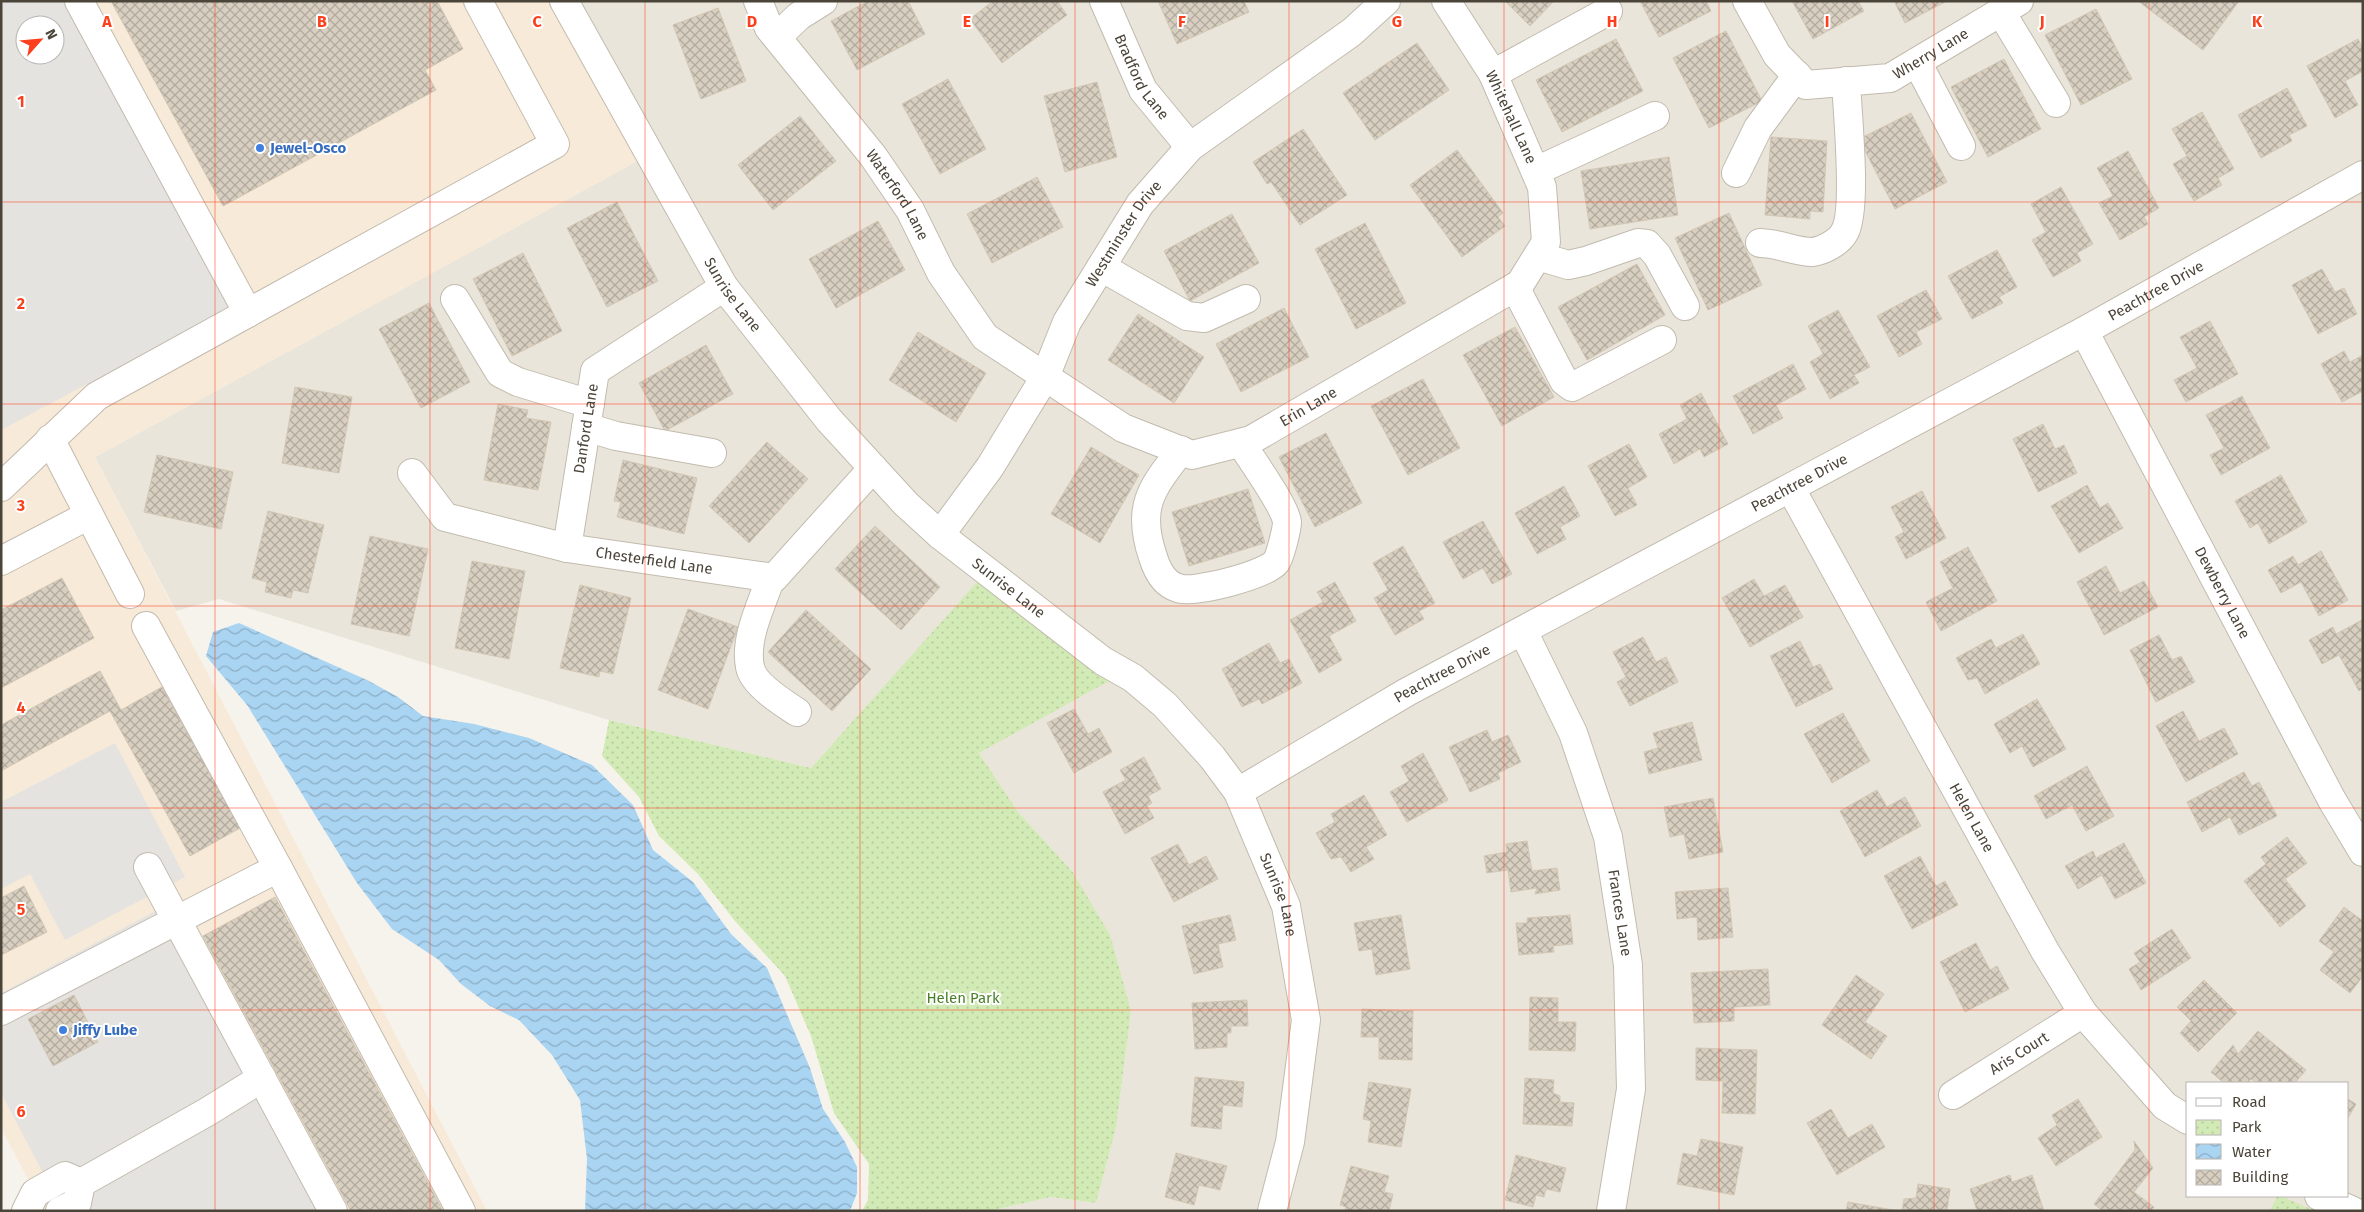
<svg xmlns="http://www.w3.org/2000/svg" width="2364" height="1212" viewBox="0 0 2364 1212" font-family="'Fira Sans',sans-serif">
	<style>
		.residential { fill: #eae5da; fill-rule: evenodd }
		.commercial { fill: #f7ead8; fill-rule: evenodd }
		.park { fill: url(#park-dots) }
		.parking { fill: #e5e3e0; fill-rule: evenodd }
		.water { fill: url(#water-waves) }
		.building { fill: url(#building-cross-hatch); stroke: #d3c7b4 }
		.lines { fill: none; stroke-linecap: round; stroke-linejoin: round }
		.minor-casing { stroke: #c2bbae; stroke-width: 30 }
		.minor { stroke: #fff; stroke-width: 28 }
		.grid { fill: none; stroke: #fc3f1d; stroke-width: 1; stroke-opacity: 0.55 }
		.shop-dot { fill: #3f7fe0; stroke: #fff; stroke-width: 2 }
		.labels { text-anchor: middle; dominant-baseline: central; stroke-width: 4; stroke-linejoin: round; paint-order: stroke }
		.street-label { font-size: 15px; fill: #4b4439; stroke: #fff }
		.shop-label { font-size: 15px; font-weight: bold; fill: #366cbe; stroke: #fff; text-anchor: start }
		.park-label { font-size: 15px; fill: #4a7f2a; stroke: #fff }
		.grid-label { font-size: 16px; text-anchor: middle; font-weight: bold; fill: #fc3f1d; stroke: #fff; stroke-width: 4; stroke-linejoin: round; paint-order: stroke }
	</style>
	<defs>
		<pattern id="park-dots" width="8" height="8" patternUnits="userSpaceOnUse" patternTransform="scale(1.25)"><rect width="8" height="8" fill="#d2eab5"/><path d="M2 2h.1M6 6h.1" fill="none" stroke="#b6ca9c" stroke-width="1.8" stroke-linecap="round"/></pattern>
		<pattern id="water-waves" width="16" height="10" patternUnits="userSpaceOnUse" patternTransform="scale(1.25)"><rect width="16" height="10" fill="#a9d4f2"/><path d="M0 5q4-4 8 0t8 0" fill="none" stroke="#8caec5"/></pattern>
		<pattern id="building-cross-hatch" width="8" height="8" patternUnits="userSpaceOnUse" patternTransform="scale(1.25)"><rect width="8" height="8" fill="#d8cfc1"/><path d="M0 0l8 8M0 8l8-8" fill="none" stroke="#b1aa9e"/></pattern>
	</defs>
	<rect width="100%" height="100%" fill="#f6f3ec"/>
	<!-- residential -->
	<path class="residential" d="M580,1H2363V1211H990L1051,1197L1096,1203L1116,1128L1131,1011L1072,871L1018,812L979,753L1108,681L978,582L811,768L609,720L219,599L176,611L95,457L659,149ZM2188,1083H2348V1196H2188Z"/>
	<!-- commercial -->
	<path class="commercial" d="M1,1H580L660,149L95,457L487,1211H45L1,1128ZM25,25H55V55H25Z"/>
	<!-- park -->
	<g class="park">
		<polygon points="978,581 1109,681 979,753 1018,812 1072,871 1110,935 1131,1011 1116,1128 1096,1203 1051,1197 990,1211 862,1211 868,1200 869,1164 834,1113 811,1036 785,976 735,921 698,874 659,836 639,797 602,756 609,720 811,768"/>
		<polygon points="2277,1196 2281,1196 2315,1211 2270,1211"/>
	</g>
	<!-- parking -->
	<g class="parking">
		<path d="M1,1H65L229,308L1,430ZM25,25H55V55H25Z"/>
		<polygon points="115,743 185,877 65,940 30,874 1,889 1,802"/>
		<polygon points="180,898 344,1211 63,1211 1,1093 1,993"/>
	</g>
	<!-- water -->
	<polygon class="water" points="239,623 367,680 398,697 423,716 474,724 529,738 592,765 633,805 653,850 693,882 731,934 767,968 810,1068 823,1109 845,1142 857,1167 857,1193 850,1211 585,1211 587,1159 580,1100 552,1055 519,1020 490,1006 461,984 439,960 392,929 357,883 247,705 206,656 213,632"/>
	<!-- building -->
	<g class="building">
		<polygon points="111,1 437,1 463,49 425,70 436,90 223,206"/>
		<polygon points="868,1 908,1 925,34 857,70 831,21"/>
		<polygon points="993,1 1057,1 1067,15 1002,63 970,19"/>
		<polygon points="1158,1 1244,1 1249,12 1177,44"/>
		<polygon points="1505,1 1554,1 1530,26"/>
		<polygon points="1640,1 1706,1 1711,11 1659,37"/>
		<polygon points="1792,1 1858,1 1864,11 1813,39"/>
		<polygon points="1894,1 1947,1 1905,23"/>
		<polygon points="2138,1 2239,1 2203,50"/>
		<polygon points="718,8 746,81 701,99 673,25"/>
		<polygon points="2096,9 2132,79 2081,105 2045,35"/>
		<polygon points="1726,31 1762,101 1709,128 1673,58"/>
		<polygon points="1616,39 1643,91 1562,132 1536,80"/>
		<polygon points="2358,39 2363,48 2363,71 2345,81 2358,105 2335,118 2307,66"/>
		<polygon points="1417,43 1449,90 1375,140 1343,93"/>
		<polygon points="2004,59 2041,129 1988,157 1951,87"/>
		<polygon points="948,79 986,149 940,174 902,104"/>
		<polygon points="1097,82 1117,157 1065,172 1044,96"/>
		<polygon points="2287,88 2307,126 2289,135 2292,141 2261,158 2238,115"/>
		<polygon points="2202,112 2234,169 2218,178 2222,185 2194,201 2173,164 2187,156 2172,129"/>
		<polygon points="1911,113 1947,182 1895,209 1859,139"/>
		<polygon points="800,116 836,161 773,210 738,165"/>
		<polygon points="1303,129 1347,195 1300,225 1271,182 1267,184 1253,162"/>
		<polygon points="1771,137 1827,141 1823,212 1810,211 1810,219 1765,215"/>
		<polygon points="1457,150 1503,213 1498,217 1505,226 1462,257 1410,185"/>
		<polygon points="2128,151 2159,208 2144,217 2148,224 2120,240 2099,203 2113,196 2097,168"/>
		<polygon points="1669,157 1678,215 1590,229 1581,171"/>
		<polygon points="1037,177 1063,227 992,263 967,214"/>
		<polygon points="2061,187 2093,244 2077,253 2081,261 2053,277 2032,240 2046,232 2031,204"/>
		<polygon points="617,202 658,281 607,307 567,228"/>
		<polygon points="1729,213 1762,285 1708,310 1675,238"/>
		<polygon points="1232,214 1259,263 1190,301 1164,251"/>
		<polygon points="878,221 905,270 836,308 809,259"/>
		<polygon points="1365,223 1406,303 1356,329 1315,249"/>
		<polygon points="1997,250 2017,287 1999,297 2003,303 1972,319 1948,276"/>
		<polygon points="523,253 562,331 512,356 473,279"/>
		<polygon points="1637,264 1665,315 1587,360 1558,307"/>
		<polygon points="2322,269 2335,292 2344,288 2357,314 2318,334 2292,285"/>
		<polygon points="1926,290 1942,319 1916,332 1922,344 1899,357 1877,316"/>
		<polygon points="429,303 470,382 421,408 379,329"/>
		<polygon points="1284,308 1309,357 1241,392 1216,344"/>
		<polygon points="1838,310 1870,367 1854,375 1859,383 1830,399 1810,362 1823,354 1808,326"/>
		<polygon points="1138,314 1204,357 1174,403 1108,360"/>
		<polygon points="2210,321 2238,374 2186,402 2174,380 2197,368 2180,337"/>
		<polygon points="1515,327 1554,397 1502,426 1463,355"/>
		<polygon points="918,332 986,373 956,422 889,380"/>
		<polygon points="706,345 733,394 665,431 639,383"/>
		<polygon points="2344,351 2350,362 2363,355 2363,391 2342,402 2321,364"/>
		<polygon points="1793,364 1806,389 1776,405 1783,418 1753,434 1733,396"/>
		<polygon points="1423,379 1460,448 1408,475 1371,406"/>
		<polygon points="295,387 352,397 339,473 282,463"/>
		<polygon points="1701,393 1728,444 1704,457 1700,449 1674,464 1659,434 1687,419 1680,405"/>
		<polygon points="2242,396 2270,448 2221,475 2210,455 2224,448 2206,415"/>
		<polygon points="498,404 528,410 526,418 551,422 538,490 484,480"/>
		<polygon points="2043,424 2055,449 2064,445 2077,473 2038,492 2013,439"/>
		<polygon points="1326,433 1362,503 1315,527 1279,457"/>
		<polygon points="767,442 808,479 749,543 709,506"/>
		<polygon points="1629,444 1647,477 1628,488 1637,505 1615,516 1588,466"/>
		<polygon points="1091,447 1139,475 1100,543 1051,514"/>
		<polygon points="157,455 233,472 221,529 144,512"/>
		<polygon points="623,460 697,478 684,534 617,517 621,502 614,501"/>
		<polygon points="2281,475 2307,522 2269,544 2258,523 2250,528 2235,501"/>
		<polygon points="2087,485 2100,508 2108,503 2123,528 2079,553 2051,506"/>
		<polygon points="1564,486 1580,516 1560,527 1566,539 1537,554 1515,513"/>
		<polygon points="1248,489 1265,543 1189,566 1172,512"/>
		<polygon points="1922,491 1946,538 1906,559 1895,537 1904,532 1891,507"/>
		<polygon points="268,511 324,525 308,593 293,590 291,598 265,592 267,582 252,578"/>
		<polygon points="1483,521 1512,574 1492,584 1483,568 1463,579 1443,542"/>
		<polygon points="875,526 940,587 901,630 835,569"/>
		<polygon points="370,536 428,549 409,636 351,624"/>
		<polygon points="1403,546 1435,603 1419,611 1424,619 1395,635 1374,598 1388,590 1373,563"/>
		<polygon points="1968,547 1997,601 1941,631 1926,602 1953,588 1940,562"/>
		<polygon points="2321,551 2348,600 2319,616 2301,582 2281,593 2268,570 2293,556 2298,565"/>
		<polygon points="472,561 525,571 509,659 455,648"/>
		<polygon points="2106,566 2120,593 2144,581 2158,607 2104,635 2077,582"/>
		<polygon points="62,578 94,638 1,688 1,610"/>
		<polygon points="1754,579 1764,596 1785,585 1803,617 1750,647 1722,598"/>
		<polygon points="1335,582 1356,621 1329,636 1342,660 1319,673 1290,620 1323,602 1317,592"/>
		<polygon points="580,585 631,598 613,674 600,671 599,677 560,668"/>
		<polygon points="688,609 738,627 708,709 658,690"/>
		<polygon points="806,610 871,669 832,711 768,652"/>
		<polygon points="2362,620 2363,688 2359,691 2339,655 2322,664 2309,640 2333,627 2336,634"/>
		<polygon points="2023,634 2040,664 1985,694 1977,678 1968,680 1956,658 1991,639 1996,648"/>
		<polygon points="2159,635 2172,660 2181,656 2195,682 2156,702 2130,650"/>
		<polygon points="1643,637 1656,662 1666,657 1678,682 1630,706 1617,682 1626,677 1613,652"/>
		<polygon points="1800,641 1813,667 1820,664 1833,689 1796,707 1770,656"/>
		<polygon points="1269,643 1280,663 1289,659 1302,683 1262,704 1259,699 1242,707 1222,669"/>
		<polygon points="100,671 121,710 162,687 240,828 190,856 110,711 1,771 1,725"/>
		<polygon points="2037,699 2066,749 2033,767 2022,746 2010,753 1994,724"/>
		<polygon points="1074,709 1088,734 1099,728 1112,752 1074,773 1047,723"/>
		<polygon points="2183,711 2199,741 2224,728 2238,754 2186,782 2156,726"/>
		<polygon points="1843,713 1870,761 1832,783 1804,734"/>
		<polygon points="1692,722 1702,760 1649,774 1644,752 1658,748 1653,733"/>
		<polygon points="1487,730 1492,742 1508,735 1521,762 1498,773 1500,779 1470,792 1449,747"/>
		<polygon points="1423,753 1448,800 1407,822 1390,792 1409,781 1401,766"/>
		<polygon points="1144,757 1161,789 1148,796 1152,803 1147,806 1154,818 1125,834 1103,792 1126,780 1120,770"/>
		<polygon points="2087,766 2114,816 2086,831 2072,805 2046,819 2034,796"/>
		<polygon points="2244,772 2252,786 2259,782 2277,816 2239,835 2230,817 2202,832 2187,802"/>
		<polygon points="1877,790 1887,807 1905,797 1921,826 1865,857 1840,811"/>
		<polygon points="1364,795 1387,835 1366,847 1374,859 1351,872 1341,857 1331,859 1316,833 1335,822 1331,814"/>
		<polygon points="1713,798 1723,852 1689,859 1684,834 1670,837 1664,807"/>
		<polygon points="2287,837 2307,863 2285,879 2306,906 2280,927 2244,881 2266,864 2261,857"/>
		<polygon points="1527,841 1532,871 1557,868 1560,890 1535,894 1537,888 1511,892 1508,870 1487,873 1484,856 1507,852 1506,844"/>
		<polygon points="2124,843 2146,883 2115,899 2102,875 2078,889 2065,866 2093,851 2096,858"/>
		<polygon points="1178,844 1189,865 1206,856 1218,879 1174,902 1151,858"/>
		<polygon points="1920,856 1936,886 1945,881 1958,905 1912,929 1884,876"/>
		<polygon points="24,886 47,932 1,955 1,898"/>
		<polygon points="1728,888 1733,937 1698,940 1697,917 1677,919 1675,892"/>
		<polygon points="275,897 443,1211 351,1211 203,936"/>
		<polygon points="2344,907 2363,921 2363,976 2350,993 2320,970 2334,952 2319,941"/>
		<polygon points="1230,915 1236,940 1218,944 1223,967 1194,974 1182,926"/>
		<polygon points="1401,915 1410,969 1376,975 1372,949 1359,951 1354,923"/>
		<polygon points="1570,915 1573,944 1553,946 1554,952 1519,955 1516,923 1527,923 1527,918"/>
		<polygon points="2172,929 2191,958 2141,990 2129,969 2140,962 2134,953"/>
		<polygon points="1976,943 1990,970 1997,966 2009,989 1965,1012 1940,962"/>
		<polygon points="1768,969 1770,1005 1734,1007 1734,1021 1694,1023 1691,973"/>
		<polygon points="1856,975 1884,994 1865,1022 1887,1036 1871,1059 1822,1025"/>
		<polygon points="2204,980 2237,1013 2198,1052 2180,1033 2191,1021 2177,1007"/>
		<polygon points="74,995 98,1042 53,1066 28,1019"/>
		<polygon points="1530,997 1558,998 1558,1022 1576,1022 1575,1051 1529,1050"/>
		<polygon points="1247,1000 1248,1026 1231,1026 1231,1033 1227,1033 1227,1047 1195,1049 1192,1003"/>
		<polygon points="1362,1009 1413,1011 1412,1060 1379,1059 1379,1037 1361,1037"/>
		<polygon points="2258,1031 2306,1070 2295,1083 2257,1083 2251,1079 2248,1083 2224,1083 2211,1072 2233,1045 2238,1054"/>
		<polygon points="1696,1048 1757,1050 1755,1114 1722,1113 1723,1081 1696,1080"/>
		<polygon points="1195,1077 1244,1082 1242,1107 1223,1105 1221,1129 1191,1126"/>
		<polygon points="1525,1078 1554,1080 1553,1093 1560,1096 1560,1102 1574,1103 1572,1126 1523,1124"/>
		<polygon points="1369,1082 1411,1089 1401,1147 1368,1142 1371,1121 1363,1119"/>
		<polygon points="2078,1099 2102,1137 2056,1166 2038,1138 2057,1125 2052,1115"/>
		<polygon points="2348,1099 2356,1104 2348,1118"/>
		<polygon points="1831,1109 1848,1138 1872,1124 1885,1147 1837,1175 1807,1123"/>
		<polygon points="1701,1139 1743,1147 1734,1195 1677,1184 1683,1153 1697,1156"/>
		<polygon points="2134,1141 2153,1168 2134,1192 2154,1207 2151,1211 2103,1211 2094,1204 2135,1150"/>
		<polygon points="1176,1153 1227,1166 1220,1190 1199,1185 1194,1205 1165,1197"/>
		<polygon points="1516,1155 1566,1168 1560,1192 1546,1189 1544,1197 1536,1195 1533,1207 1505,1200"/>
		<polygon points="1351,1166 1389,1176 1384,1192 1393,1194 1389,1211 1345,1211 1346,1207 1340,1205"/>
		<polygon points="2010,1175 2012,1182 2032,1175 2044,1211 1977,1211 1970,1189"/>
		<polygon points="1918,1184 1950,1189 1947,1211 1902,1211 1904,1199 1916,1198"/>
		<polygon points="1848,1202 1899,1211 1846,1211"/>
	</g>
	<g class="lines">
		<defs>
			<g id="minor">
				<polyline points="79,1 248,313"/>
				<path id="s1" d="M564,1L724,287L829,420L906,504L940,535L1103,661L1133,678L1165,705L1212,757L1238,792L1286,906L1306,1020L1290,1142L1272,1211"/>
				<path id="s2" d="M758,1L769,28L873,156L910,210L941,273L985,337L1123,428L1192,455L1251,440L1520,284L1546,242L1542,187L1493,74L1446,1"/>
				<path id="s3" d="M1104,1L1143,90L1190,147"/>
				<path id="s4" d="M1747,1L1777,55L1806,85L1890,78L2019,1"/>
				<polyline points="2001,12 2056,103"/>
				<polyline points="777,37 799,16 823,1"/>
				<polyline points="1917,62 1961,146"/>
				<polyline points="1493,74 1608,11"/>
				<polyline points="1536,171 1655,116"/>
				<polyline points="1736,173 1758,128 1797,75"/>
				<path d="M1760,243C1778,243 1796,252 1812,252C1823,251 1839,242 1844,233C1858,212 1847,111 1846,81"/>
				<polyline points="1538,256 1568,265 1586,261 1638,243 1647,244 1657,255 1685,306"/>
				<polyline points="1101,267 1187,316 1204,318 1246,299"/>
				<polyline points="1515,287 1564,381 1572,387 1662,340"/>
				<polyline points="455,299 500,373 518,382 590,404"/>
				<path id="s5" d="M2084,331L2332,800L2363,852"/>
				<polyline points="586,427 616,436 712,453"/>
				<polyline points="50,439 130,594"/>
				<path d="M1181,450C1151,489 1136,507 1153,557C1157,570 1164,584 1178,588C1193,594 1266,575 1276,562C1280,557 1287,529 1287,522C1285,506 1251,459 1241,443"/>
				<path id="s6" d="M412,473L445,517L567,548L774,578L873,468"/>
				<polyline points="1,487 97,396 555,144 478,1"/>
				<path id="s7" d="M1791,489L2045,951L2083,1013L2165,1106L2188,1120"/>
				<path id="s8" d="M940,535L990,467L1045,377L1067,322L1140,204L1190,147L1352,32L1386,1"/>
				<path id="s9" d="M567,548L595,371L724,287"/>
				<polyline points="1,561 89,515"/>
				<path d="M771,577C762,604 744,638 750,667C753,684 783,703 797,712"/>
				<polyline points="146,626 278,868 461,1211"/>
				<path id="s10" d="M1523,631L1573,733L1608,837L1628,965L1631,1089L1611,1211"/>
				<path id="s11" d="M1238,792L1407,692L2084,331L2363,175"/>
				<polyline points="148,867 333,1211"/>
				<polyline points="1,1011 278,868"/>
				<path id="s12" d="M1953,1095L2083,1013"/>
				<polyline points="2319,1196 2353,1211"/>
				<polyline points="26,1211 35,1193 65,1176 81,1183"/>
				<polyline points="60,1211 77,1203 81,1183 207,1112 262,1078"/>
			</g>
		</defs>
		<!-- minor casing -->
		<use href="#minor" class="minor-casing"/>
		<!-- minor -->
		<use href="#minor" class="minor"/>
	</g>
	<!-- grid -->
	<path class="grid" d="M215,1V1211M430,1V1211M645,1V1211M860,1V1211M1075,1V1211M1289,1V1211M1504,1V1211M1719,1V1211M1934,1V1211M2149,1V1211M1,202H2363M1,404H2363M1,606H2363M1,808H2363M1,1010H2363"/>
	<!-- markers -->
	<g class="shop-dot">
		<circle cx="260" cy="148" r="5"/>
		<circle cx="63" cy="1030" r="5"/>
	</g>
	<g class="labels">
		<!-- street labels -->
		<g class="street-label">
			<text stroke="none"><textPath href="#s4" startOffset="235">Wherry Lane</textPath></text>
			<text stroke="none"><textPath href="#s3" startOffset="85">Bradford Lane</textPath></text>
			<text transform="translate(1511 117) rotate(65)">Whitehall Lane</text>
			<text stroke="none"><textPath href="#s2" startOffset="240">Waterford Lane</textPath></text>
			<text stroke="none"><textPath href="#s8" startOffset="354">Westminster Drive</textPath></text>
			<text stroke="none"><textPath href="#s11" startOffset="1046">Peachtree Drive</textPath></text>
			<text stroke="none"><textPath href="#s1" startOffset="339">Sunrise Lane</textPath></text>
			<text stroke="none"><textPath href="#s2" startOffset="774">Erin Lane</textPath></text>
			<text stroke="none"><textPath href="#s9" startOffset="121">Danford Lane</textPath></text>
			<text stroke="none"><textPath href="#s11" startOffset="641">Peachtree Drive</textPath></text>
			<text stroke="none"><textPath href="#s6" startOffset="269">Chesterfield Lane</textPath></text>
			<text stroke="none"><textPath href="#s1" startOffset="744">Sunrise Lane</textPath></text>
			<text stroke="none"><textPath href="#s5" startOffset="296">Dewberry Lane</textPath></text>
			<text stroke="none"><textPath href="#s11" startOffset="236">Peachtree Drive</textPath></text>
			<text stroke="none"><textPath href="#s7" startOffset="375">Helen Lane</textPath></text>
			<text stroke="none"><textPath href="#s1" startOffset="1164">Sunrise Lane</textPath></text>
			<text stroke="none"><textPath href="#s10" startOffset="300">Frances Lane</textPath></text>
			<text stroke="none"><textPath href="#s12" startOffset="78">Aris Court</textPath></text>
		</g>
		<!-- shop labels -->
		<g class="shop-label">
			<text x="270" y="148">Jewel-Osco</text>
			<text x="73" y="1030">Jiffy Lube</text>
		</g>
		<!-- park labels -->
		<g class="park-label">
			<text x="963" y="998">Helen Park</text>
		</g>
	</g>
	<g class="grid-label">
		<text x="107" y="27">A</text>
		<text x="322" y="27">B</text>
		<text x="537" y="27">C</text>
		<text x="752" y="27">D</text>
		<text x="967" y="27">E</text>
		<text x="1182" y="27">F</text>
		<text x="1397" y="27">G</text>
		<text x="1612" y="27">H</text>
		<text x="1827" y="27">I</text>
		<text x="2042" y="27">J</text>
		<text x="2257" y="27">K</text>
		<text x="21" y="107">1</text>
		<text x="21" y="309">2</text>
		<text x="21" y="511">3</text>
		<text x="21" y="713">4</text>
		<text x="21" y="915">5</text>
		<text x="21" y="1117">6</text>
	</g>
	<!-- border -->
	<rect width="2364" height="1212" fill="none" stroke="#4b4439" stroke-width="5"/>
	<!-- legend -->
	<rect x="2186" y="1082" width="162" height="115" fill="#ffffff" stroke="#b7b4b0"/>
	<rect x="2196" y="1098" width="25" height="8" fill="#ffffff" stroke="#b7b4b0"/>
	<text x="2232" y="1107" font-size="15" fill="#4b4439">Road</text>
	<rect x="2196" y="1120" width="25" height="15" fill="url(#park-dots)" stroke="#b7b4b0"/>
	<text x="2232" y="1132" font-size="15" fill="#4b4439">Park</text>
	<rect x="2196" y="1144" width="25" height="15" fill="url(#water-waves)" stroke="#b7b4b0"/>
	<text x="2232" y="1157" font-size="15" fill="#4b4439">Water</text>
	<rect x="2196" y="1170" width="25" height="15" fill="url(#building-cross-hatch)" stroke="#b7b4b0"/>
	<text x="2232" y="1182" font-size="15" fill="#4b4439">Building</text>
	<!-- north arrow -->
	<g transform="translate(40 40) rotate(63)"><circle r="24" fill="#ffffff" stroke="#b7b4b0"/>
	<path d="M0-4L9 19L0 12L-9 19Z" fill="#fc3f1d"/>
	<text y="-8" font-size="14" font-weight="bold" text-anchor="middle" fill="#4b4439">N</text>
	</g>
</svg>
